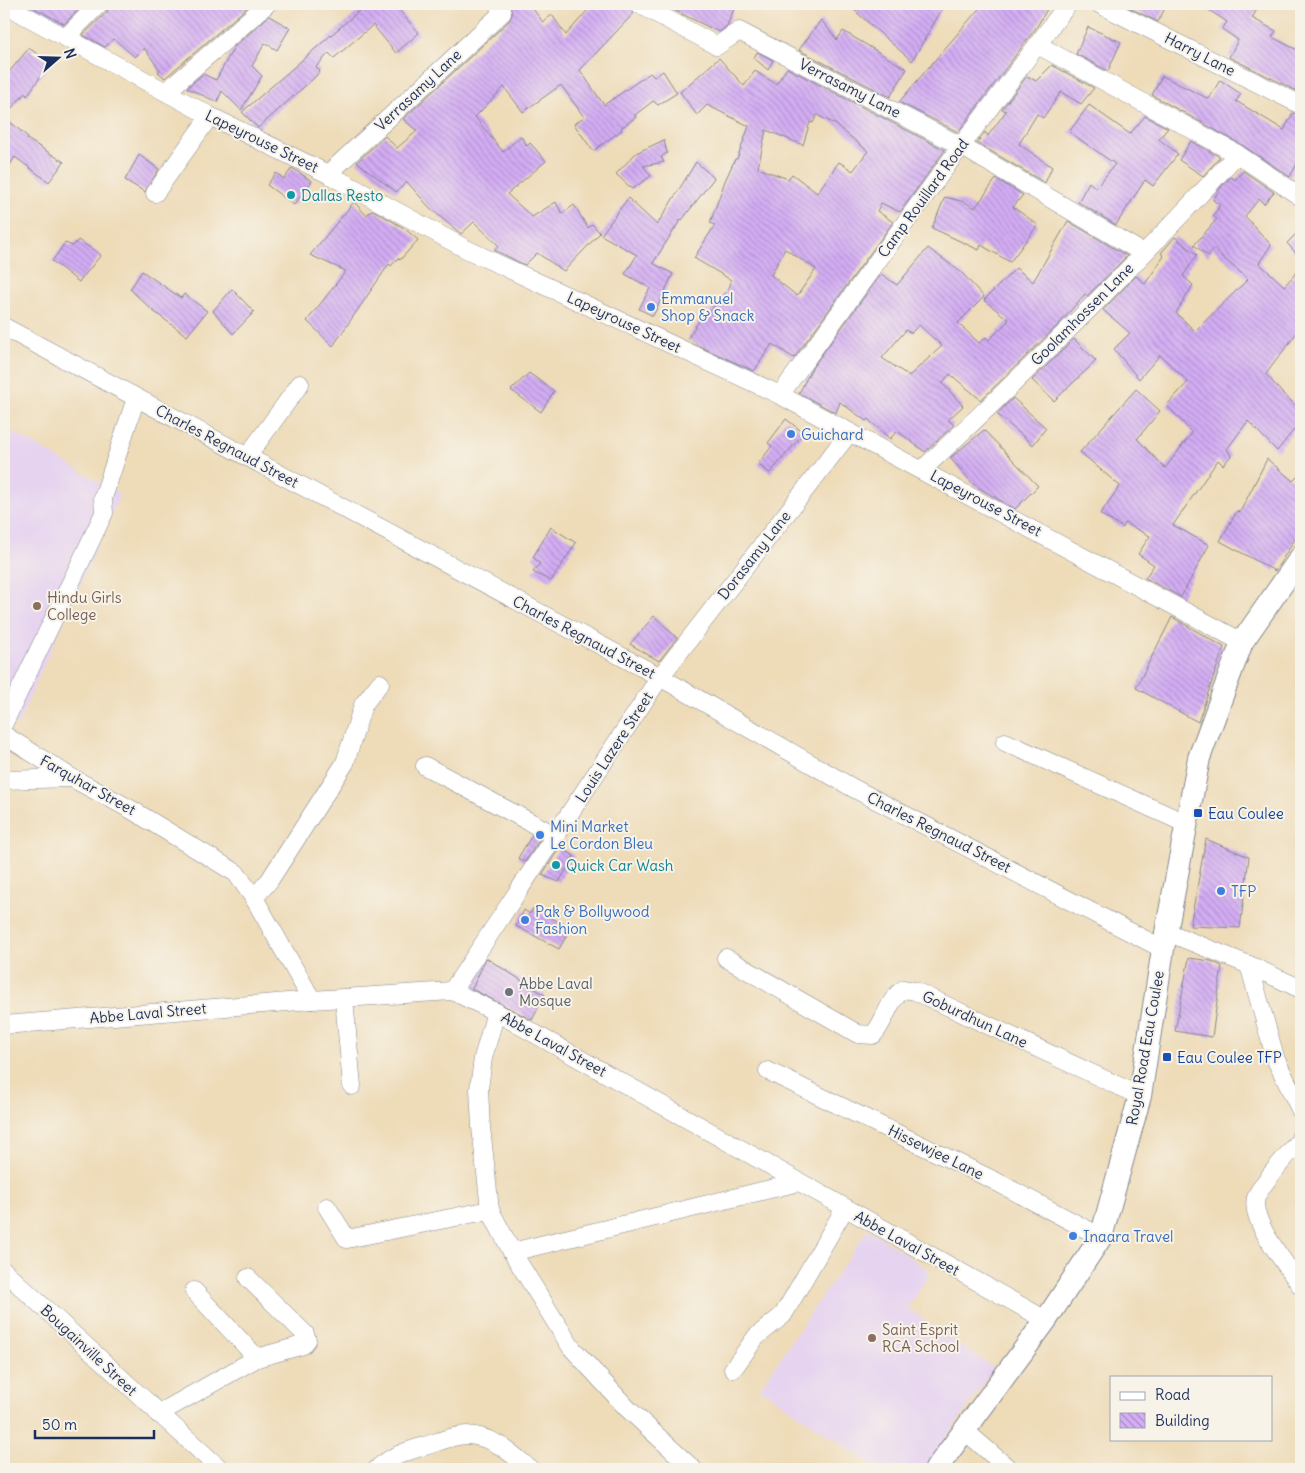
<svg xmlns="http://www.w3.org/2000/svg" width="1305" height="1473" viewBox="0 0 1305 1473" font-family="Delius,sans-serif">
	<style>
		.built { fill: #e6d3f0 }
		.building { fill: url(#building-back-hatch); fill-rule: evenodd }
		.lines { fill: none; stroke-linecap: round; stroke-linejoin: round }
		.minor-casing { stroke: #84868c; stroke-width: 19 }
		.major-casing { stroke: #84868c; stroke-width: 24 }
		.minor { stroke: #fff; stroke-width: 18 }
		.major { stroke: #fff; stroke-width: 22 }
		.culture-dot { fill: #0f9aa8; stroke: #f7f3e8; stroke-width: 2 }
		.shop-dot { fill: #3f7fe0; stroke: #f7f3e8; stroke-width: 2 }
		.education-dot { fill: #8d6e63; stroke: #f7f3e8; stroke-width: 2 }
		.transit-dot { fill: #1a4fb4; stroke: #f7f3e8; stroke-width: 2 }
		.worship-dot { fill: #6b7280; stroke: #f7f3e8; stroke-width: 2 }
		.labels { text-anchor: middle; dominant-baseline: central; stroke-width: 4; stroke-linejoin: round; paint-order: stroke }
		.street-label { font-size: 15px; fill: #1b2f5e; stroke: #f7f3e8 }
		.culture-label { font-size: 15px; fill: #0d838f; stroke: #f7f3e8; text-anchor: start }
		.shop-label { font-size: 15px; fill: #366cbe; stroke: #f7f3e8; text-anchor: start }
		.education-label { font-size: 15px; fill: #785e54; stroke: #f7f3e8; text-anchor: start }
		.transit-label { font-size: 15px; fill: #164399; stroke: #f7f3e8; text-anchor: start }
		.worship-label { font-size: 15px; fill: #5b616d; stroke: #f7f3e8; text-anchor: start }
	</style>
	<defs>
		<pattern id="building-back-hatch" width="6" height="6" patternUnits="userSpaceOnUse" patternTransform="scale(1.25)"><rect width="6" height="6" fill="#d4adf4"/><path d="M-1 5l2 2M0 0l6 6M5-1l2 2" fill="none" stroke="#ab8dc9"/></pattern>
	</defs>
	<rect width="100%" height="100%" fill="#f7f3e8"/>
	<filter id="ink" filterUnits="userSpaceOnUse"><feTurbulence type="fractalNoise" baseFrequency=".02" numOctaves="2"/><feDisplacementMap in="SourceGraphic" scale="10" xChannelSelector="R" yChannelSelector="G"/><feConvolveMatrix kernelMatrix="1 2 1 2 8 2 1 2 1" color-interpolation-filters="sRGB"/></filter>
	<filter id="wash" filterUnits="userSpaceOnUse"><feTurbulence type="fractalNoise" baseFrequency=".0096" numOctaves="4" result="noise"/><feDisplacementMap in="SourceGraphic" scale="20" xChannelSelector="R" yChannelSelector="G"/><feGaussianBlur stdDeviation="1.12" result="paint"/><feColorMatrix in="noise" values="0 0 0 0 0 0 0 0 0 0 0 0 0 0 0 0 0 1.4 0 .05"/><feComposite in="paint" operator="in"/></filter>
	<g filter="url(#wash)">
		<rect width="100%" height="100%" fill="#eedcb9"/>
		<!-- built -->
		<g class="built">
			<polygon points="4,427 120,494 17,726 4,718"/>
			<polygon points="868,1229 931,1272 907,1308 994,1368 925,1469 878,1469 760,1388"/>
		</g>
		<g id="blocks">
			<!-- building -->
			<g class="building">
				<polygon points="27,4 84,4 64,24"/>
				<polygon points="109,4 251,4 165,78 158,72 160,70 144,48 135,57 114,39 105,47 83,35 107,12"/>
				<polygon points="367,4 394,4 419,33 396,53 373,25 334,58 329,53 316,67 320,71 314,78 258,128 242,112"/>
				<polygon points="510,4 529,4 543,22 552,15 566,35 593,4 628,4 634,13 580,70 604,105 650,73 654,77 663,71 677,93 658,105 653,101 635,115 636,117 621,128 622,130 593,151 574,124 584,117 561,85 523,112 504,87 475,117 503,152 521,136 527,146 530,143 546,161 507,194 532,217 556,202 562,214 574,205 588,228 592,224 600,233 564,271 537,253 525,265 494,250 499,246 474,222 461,234 430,208 407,182 396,192 357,162 385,136 397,148 417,131 403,119 509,21 512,15"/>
				<polygon points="661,4 736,4 727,26 719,32"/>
				<polygon points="860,4 945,4 912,61 855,11"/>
				<polygon points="983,4 1050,4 1036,28 958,132 899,102"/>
				<polygon points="1122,4 1167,4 1158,22"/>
				<polygon points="1200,4 1260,4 1252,18 1276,31 1272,37 1301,52 1301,93 1229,57 1238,40 1222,29 1227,22"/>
				<polygon points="269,16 290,28 277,50 265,43 252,66 262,76 241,110 222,91 217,102 187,88 203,74 216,80 234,47"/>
				<polygon points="821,20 837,40 843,31 907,69 890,97 799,50"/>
				<polygon points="1088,27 1121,42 1108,71 1076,54"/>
				<polygon points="29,48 50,63 27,96 25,93 4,117 28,137 27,139 64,162 49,182 15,157 4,175 4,78"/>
				<polygon points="757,52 773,60 768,70 754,58"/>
				<path d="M719,58L744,86L755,71L776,84L787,68L945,150L900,212L881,203L877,211L893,222L794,358L772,344L754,371L701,347L688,338L706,310L709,313L730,286L731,280L694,258L715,225L710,223L725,181L735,159H737L749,126L707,105L697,115L680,92ZM817,115L835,124L868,151L853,171L839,162L817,193L792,174L788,179L758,168L766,130L803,145L810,122L813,123ZM785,249L816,269L797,296L771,275Z"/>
				<polygon points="1052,65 1094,88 1081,104 1061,92 1043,118 1037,114 1019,144 1052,167 1045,183 977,143 985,132 988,136 1006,111 1002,109 1027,76 1036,81"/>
				<polygon points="1162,76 1209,99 1220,80 1241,94 1236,101 1284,130 1293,113 1301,116 1301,156 1290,177 1242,145 1152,95"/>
				<polygon points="1089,105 1130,134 1145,116 1168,128 1159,139 1178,154 1153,186 1145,180 1116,225 1078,202 1089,182 1096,188 1115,164 1069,132"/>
				<polygon points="664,140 667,153 661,157 664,162 643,166 651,176 632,189 616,174 636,153"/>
				<polygon points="1191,141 1220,157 1203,176 1179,160"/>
				<polygon points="139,155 159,169 145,192 125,180"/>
				<polygon points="696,162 714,178 682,220 681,219 653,263 673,274 653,316 639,309 650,288 625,274 637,255 601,235 628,198 657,225"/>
				<polygon points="292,168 312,181 294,205 267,185 276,173 284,179"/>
				<polygon points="1243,171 1274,192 1264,204 1259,199 1245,216 1271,245 1259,263 1284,286 1301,268 1301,327 1266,374 1282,393 1301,410 1301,421 1277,451 1248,421 1227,449 1231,456 1223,465 1218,460 1173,525 1209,545 1181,597 1145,578 1154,565 1138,554 1150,536 1125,523 1123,528 1100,514 1120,486 1080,452 1136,389 1160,411 1137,439 1165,468 1192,433 1167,405 1188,382 1160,355 1139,379 1114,349 1130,333 1103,310 1136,276 1145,284 1164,256 1161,253 1175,237 1197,255 1183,276 1193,285 1176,313 1195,331 1248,279 1213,249 1208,256 1194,245 1217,219 1213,216 1220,205 1213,200 1221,187 1231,177 1235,180"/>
				<polygon points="996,179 1023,195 1013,207 1038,225 1010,262 981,245 979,250 932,228 945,197 965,202 975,208"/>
				<polygon points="354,202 366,215 373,210 404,228 418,240 400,260 398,258 391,266 389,264 333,346 307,321 346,271 310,255"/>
				<path d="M1068,221L1127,256L1087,296L1085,294L1059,324L981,400L950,374L942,383L963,406L948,420L954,425L925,452L897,431L890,439L868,419L866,421L840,402L836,413L799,393L812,368L881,274L897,285L928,248L962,273L984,297L958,323L979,343L986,337L989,340L1009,320L984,300L1016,268L1033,282ZM919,325L942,346L909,376L882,358L906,330L911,333Z"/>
				<polygon points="1301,229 1301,259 1287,243"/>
				<polygon points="78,240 101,255 79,282 52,261 65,243 73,246"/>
				<polygon points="142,271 181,298 184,294 207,311 187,336 152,310 130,289"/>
				<polygon points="232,289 254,312 233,334 213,311"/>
				<polygon points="1074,339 1096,361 1054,401 1032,380"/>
				<polygon points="529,373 554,391 541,412 511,390"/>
				<polygon points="1013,398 1046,428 1033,445 997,414"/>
				<polygon points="786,419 804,433 770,473 758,464 772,446 768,443"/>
				<polygon points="984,430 1038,486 1015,509 974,485 950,458"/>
				<polygon points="1267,459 1293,481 1301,473 1301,539 1297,536 1275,571 1220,541 1237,511 1240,512"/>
				<polygon points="551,527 576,543 551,581 533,572 540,564 533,557"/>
				<polygon points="654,616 677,638 659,661 630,644"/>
				<polygon points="1172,617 1224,647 1198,722 1136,688"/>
				<polygon points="532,835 540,839 525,862 518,858"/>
				<polygon points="1206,839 1249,857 1240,928 1190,926"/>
				<polygon points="560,847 574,856 559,882 542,875"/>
				<polygon points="533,908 571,928 559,949 516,926 524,910 530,914"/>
				<polygon points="486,958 545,995 532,1020 472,989"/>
				<polygon points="1189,958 1211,961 1222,966 1212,1037 1175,1031"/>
			</g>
		</g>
	</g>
	<g filter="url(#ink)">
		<use href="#blocks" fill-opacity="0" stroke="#84868c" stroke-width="1"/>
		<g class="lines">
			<defs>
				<g id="minor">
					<polyline points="4,4 210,116 328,174 466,249 780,395 1242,642"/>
					<polyline points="639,4 717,46 739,31 961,146 1143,253"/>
					<polyline points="1099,4 1301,105"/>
					<polyline points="66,37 99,4"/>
					<polyline points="1038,45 1237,154 1301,197"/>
					<polyline points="166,92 267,4"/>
					<polyline points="328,174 502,13 498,4"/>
					<polyline points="155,193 210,116"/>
					<polyline points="4,327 660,677 853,788 1163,949"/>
					<polyline points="780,395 961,146 1068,4"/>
					<polyline points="247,457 300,384"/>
					<path d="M923,469C1031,368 1138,264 1237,154"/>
					<polyline points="4,723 104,513 103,498 136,398"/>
					<polyline points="4,735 72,778 132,810 236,873 254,898 312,1000"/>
					<polyline points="1005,742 1187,824"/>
					<polyline points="425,766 556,836"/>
					<polyline points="4,780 72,778"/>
					<polyline points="254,898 269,881 345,763 363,705 380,683"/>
					<polyline points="1167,932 1249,965 1301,989"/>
					<path d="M726,958L858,1034L873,1035C886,1021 888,999 904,989L915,991L1140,1096"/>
					<polyline points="1249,965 1276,1060 1301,1111"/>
					<polyline points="452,991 660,677 849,433"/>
					<polyline points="344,999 352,1086"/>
					<polyline points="496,1012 483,1058 479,1089 481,1127 490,1210 512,1252 571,1347 627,1408 693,1469"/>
					<polyline points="4,1025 312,1000 452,991 496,1012 1046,1320"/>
					<polyline points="768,1071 995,1181 1101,1237"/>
					<path d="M1301,1135L1300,1140C1288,1155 1264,1180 1257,1195C1246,1218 1288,1266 1301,1286"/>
					<polyline points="327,1207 347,1239 490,1210"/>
					<polyline points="512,1252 799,1182"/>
					<polyline points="4,1271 220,1469"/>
					<polyline points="194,1291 257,1358"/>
					<polyline points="733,1369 756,1337 783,1315 845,1208"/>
					<polyline points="158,1414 257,1358 303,1345 307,1340 305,1334 248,1278"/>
					<polyline points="964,1430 1009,1469"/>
					<path d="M377,1469C391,1456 407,1451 425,1446C438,1442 454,1435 467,1435C493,1436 511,1453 530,1469"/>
				</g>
				<polyline id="major" points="936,1469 1046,1320 1101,1237 1140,1096 1163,949 1199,758 1242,642 1301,557"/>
			</defs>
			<!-- minor casing -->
			<use href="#minor" class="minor-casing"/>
			<!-- major casing -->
			<use href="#major" class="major-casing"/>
			<!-- minor -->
			<use href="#minor" class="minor"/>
			<!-- major -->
			<use href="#major" class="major"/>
		</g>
	</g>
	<!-- markers -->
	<g class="culture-dot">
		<circle cx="291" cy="195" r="5"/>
		<circle cx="556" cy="865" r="5"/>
	</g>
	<g class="shop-dot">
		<circle cx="651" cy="307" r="5"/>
		<circle cx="791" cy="434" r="5"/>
		<circle cx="540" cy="835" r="5"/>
		<circle cx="1221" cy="891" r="5"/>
		<circle cx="525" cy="920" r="5"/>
		<circle cx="1073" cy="1236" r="5"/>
	</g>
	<g class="education-dot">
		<circle cx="37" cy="606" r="5"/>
		<circle cx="872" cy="1338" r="5"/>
	</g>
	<g class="transit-dot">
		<rect x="1193" y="808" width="10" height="10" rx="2.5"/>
		<rect x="1162" y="1052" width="10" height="10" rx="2.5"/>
	</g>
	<circle class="worship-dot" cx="509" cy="992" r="5"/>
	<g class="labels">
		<!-- street labels -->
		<g class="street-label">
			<text transform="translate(1200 54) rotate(27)">Harry Lane</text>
			<text transform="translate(850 88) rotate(27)">Verrasamy Lane</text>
			<text transform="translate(418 90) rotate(-43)">Verrasamy Lane</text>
			<text transform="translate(262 141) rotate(26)">Lapeyrouse Street</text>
			<text transform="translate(923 198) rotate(-54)">Camp Rouillard Road</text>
			<text transform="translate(1082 314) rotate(-45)">Goolamhossen Lane</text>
			<text transform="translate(624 322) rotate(25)">Lapeyrouse Street</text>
			<text transform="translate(227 446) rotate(28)">Charles Regnaud Street</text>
			<text transform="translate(986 503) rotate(28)">Lapeyrouse Street</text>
			<text transform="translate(754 555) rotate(-52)">Dorasamy Lane</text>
			<text transform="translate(584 637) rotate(28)">Charles Regnaud Street</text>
			<text transform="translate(614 747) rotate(-57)">Louis Lazere Street</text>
			<text transform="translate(88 785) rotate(29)">Farquhar Street</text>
			<text transform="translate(939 832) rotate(27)">Charles Regnaud Street</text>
			<text transform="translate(148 1013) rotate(-5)">Abbe Laval Street</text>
			<text transform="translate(975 1019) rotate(25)">Goburdhun Lane</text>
			<text transform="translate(554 1044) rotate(29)">Abbe Laval Street</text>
			<text transform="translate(1145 1048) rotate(-80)">Royal Road Eau Coulee</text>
			<text transform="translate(936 1152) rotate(26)">Hissewjee Lane</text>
			<text transform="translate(907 1243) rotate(29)">Abbe Laval Street</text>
			<text transform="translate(89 1350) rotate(43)">Bougainville Street</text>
		</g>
		<!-- culture labels -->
		<g class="culture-label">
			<text x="301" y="195">Dallas Resto</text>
			<text x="566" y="865">Quick Car Wash</text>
		</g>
		<!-- shop labels -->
		<g class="shop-label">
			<text x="661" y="298">Emmanuel<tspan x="661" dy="17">Shop &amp; Snack</tspan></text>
			<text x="801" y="434">Guichard</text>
			<text x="550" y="826">Mini Market<tspan x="550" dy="17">Le Cordon Bleu</tspan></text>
			<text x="1231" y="891">TFP</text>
			<text x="535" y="911">Pak &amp; Bollywood<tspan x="535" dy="17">Fashion</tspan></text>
			<text x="1083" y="1236">Inaara Travel</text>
		</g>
		<!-- education labels -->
		<g class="education-label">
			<text x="47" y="597">Hindu Girls<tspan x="47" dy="17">College</tspan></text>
			<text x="882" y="1329">Saint Esprit<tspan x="882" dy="17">RCA School</tspan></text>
		</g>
		<!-- transit labels -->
		<g class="transit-label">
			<text x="1208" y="813">Eau Coulee</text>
			<text x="1177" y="1057">Eau Coulee TFP</text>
		</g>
		<!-- worship labels -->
		<g class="worship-label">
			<text x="519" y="983">Abbe Laval<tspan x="519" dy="17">Mosque</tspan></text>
		</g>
	</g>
	<!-- margin -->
	<rect width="1305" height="1473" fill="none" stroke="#f7f3e8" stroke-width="20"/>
	<!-- legend -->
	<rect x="1110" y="1376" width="162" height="65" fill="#f7f3e8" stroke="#9fa5b1"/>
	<rect x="1120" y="1392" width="25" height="8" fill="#ffffff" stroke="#9fa5b1"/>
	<text x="1155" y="1400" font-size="15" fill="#1b2f5e">Road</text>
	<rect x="1120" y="1413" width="25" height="15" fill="url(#building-back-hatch)" stroke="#9fa5b1"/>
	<text x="1155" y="1426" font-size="15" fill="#1b2f5e">Building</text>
	<!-- north arrow -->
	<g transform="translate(58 58) rotate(70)" stroke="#f7f3e8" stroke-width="4" paint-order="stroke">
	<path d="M0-4L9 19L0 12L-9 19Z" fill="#1b2f5e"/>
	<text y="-8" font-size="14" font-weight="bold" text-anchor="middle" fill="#1b2f5e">N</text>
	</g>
	<!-- scale -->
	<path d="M35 1430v8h119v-8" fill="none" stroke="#1b2f5e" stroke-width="2.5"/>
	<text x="42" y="1430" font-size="15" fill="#1b2f5e" stroke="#f7f3e8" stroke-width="4" paint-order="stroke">50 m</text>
</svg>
